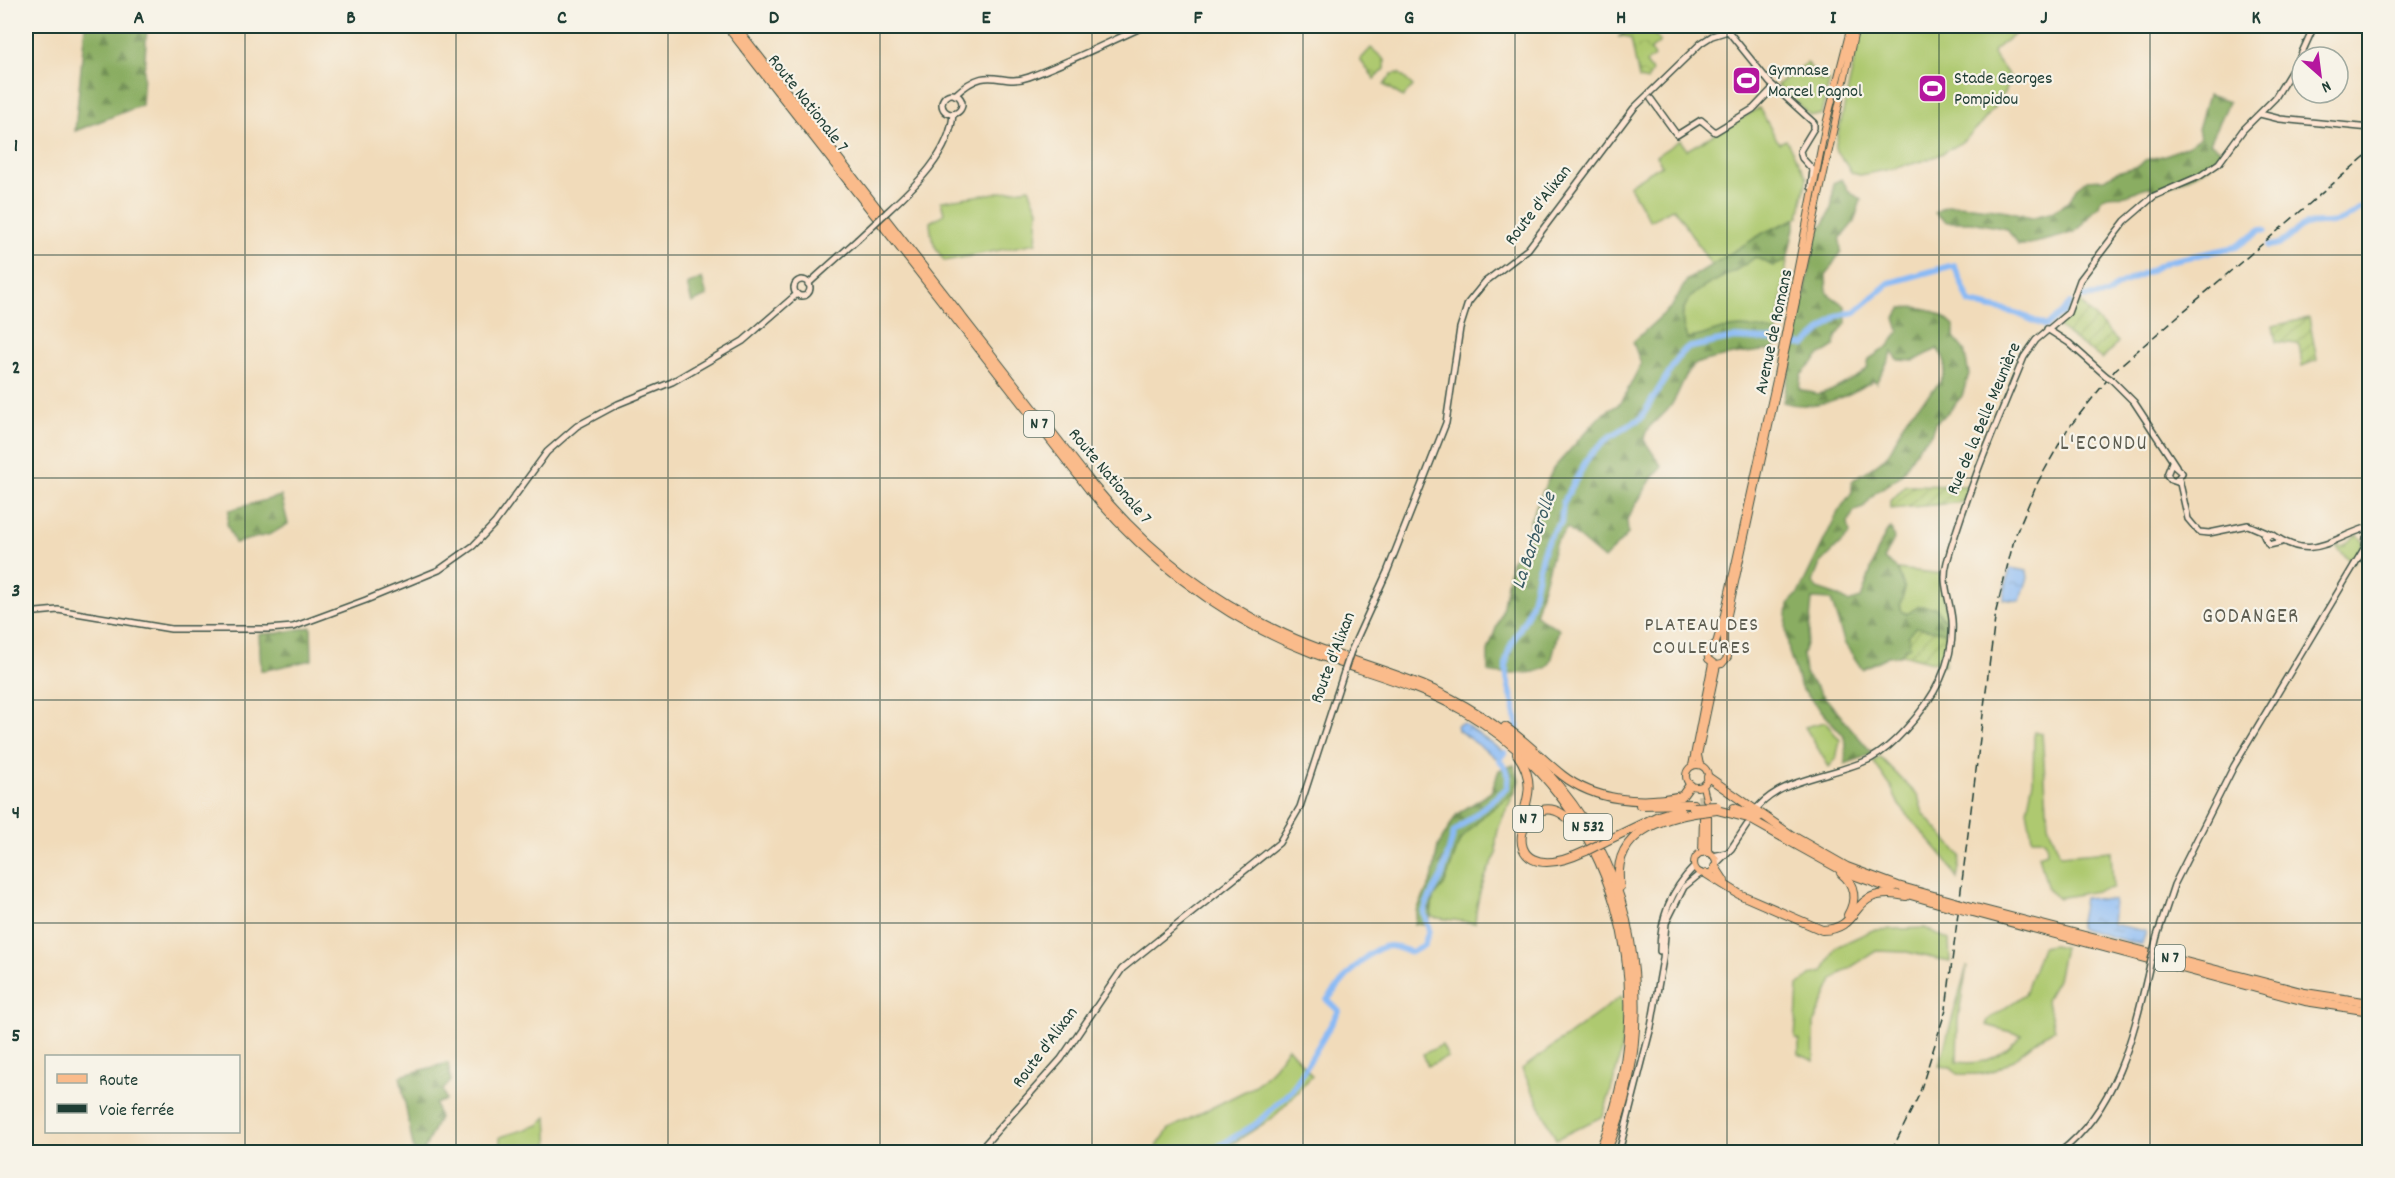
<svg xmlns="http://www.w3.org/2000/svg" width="2395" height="1178" viewBox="0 0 2395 1178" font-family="Dekko,sans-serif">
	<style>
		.grass { fill: #aec96f; stroke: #668352; stroke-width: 1.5 }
		.forest { fill: url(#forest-firs); stroke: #54754b; stroke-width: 1.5 }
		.park { fill: url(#park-crowns); stroke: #668352; stroke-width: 1.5 }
		.garden { fill: url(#garden-furrows); stroke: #668352; stroke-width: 1.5 }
		.water { fill: url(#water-ripples); stroke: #547c94; stroke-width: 1.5 }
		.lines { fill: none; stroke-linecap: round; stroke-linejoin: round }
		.river { stroke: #89baf5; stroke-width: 6 }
		.primary-tunnel { stroke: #c7bb9f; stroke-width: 6; stroke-dasharray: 6 3; stroke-linecap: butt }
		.secondary-casing { stroke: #3e5548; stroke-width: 8 }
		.primary-casing { stroke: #3e5548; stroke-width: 8 }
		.highway-casing { stroke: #3e5548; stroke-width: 10 }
		.secondary { stroke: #fde4d1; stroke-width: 5 }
		.primary { stroke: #fabb8b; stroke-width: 6 }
		.highway { stroke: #fabb8b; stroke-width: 8 }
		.rail { stroke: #1f3d34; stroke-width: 1.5; stroke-dasharray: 9 4.5; stroke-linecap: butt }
		.secondary-bridge-casing { stroke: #3e5548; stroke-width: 8; stroke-linecap: butt }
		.highway-bridge-casing { stroke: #3e5548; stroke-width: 10; stroke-linecap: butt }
		.secondary-bridge { stroke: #fde4d1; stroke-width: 5 }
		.highway-bridge { stroke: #fabb8b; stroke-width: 8 }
		.grid { fill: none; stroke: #1f3d34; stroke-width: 1.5; stroke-opacity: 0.55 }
		.labels { text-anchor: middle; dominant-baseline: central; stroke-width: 4.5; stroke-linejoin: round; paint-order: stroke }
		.shield { fill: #f7f3e8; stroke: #60746a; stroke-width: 1.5 }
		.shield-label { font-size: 16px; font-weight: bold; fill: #1f3d34 }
		.poi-label { font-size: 18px; fill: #1f3d34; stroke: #f7f3e8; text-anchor: start }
		.street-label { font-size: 18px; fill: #1f3d34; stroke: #f7f3e8 }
		.water-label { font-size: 20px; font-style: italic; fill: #3a5c64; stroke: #f7f3e8 }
		.neighbourhood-label { font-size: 20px; letter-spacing: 1.5px; fill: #5e5e52; stroke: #f7f3e8 }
		.quarter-label { font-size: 21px; letter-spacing: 1.5px; fill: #5e5e52; stroke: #f7f3e8 }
		.neatline { fill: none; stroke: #1f3d34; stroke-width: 2 }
		.grid-label { font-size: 20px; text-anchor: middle; font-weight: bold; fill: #1f3d34 }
	</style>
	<defs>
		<pattern id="forest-firs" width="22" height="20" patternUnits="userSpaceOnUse" patternTransform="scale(1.5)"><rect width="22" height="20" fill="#8aad62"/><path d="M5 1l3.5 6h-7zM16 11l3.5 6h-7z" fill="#708e52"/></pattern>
		<pattern id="park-crowns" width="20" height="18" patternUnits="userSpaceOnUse" patternTransform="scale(1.5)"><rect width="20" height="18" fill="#aec96f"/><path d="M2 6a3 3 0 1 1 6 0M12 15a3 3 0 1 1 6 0" fill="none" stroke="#8da45c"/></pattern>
		<pattern id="garden-furrows" width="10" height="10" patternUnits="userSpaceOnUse" patternTransform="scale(1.5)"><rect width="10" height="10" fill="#aec96f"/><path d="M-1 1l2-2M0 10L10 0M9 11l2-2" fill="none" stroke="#8da45c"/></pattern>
		<pattern id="water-ripples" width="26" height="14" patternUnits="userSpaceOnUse" patternTransform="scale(1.5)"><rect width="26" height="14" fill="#89baf5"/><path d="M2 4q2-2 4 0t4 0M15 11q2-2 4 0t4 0" fill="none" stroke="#6f98c7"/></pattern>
	</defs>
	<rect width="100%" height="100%" fill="#f7f3e8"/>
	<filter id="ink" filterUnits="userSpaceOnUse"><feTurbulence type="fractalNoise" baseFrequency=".0167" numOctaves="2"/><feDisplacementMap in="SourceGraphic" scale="12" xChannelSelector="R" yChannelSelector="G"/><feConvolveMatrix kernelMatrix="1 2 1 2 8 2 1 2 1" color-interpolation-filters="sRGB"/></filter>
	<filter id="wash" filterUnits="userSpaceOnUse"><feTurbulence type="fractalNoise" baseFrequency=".008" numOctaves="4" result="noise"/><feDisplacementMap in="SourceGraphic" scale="24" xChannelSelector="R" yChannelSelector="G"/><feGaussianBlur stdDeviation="1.35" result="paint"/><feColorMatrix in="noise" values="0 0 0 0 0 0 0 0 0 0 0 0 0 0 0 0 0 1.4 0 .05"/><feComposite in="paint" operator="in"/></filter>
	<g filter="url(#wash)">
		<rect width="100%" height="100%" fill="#f1dbba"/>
		<!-- grass -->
		<g class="grass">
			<path d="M1862,26H2025L1994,50L1993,54L2012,80C2000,99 1988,118 1972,133C1944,161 1898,168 1860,175L1852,173L1835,148Z"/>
			<polygon points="1807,63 1821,81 1827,79 1829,83 1821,115 1810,115 1777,85"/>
			<polygon points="1759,108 1779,143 1786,140 1807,178 1799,217 1765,232 1712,266 1674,208 1650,221 1629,185 1662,165 1656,156 1680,140 1687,150"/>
			<path d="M1029,188L1038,210L1036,243L945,261C934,248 931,239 930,222L944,214L941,201Z"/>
			<path d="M1755,257L1773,266L1787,261L1777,333C1759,328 1743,325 1724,329C1711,331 1701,338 1687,338C1666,287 1724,285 1755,257Z"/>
			<polygon points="2357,534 2364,542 2352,564 2335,545 2343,546"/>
			<path d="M1897,569L1944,574C1941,595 1949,613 1949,633L1948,624L1902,612L1900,604L1905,589Z"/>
			<polygon points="1825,722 1840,740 1836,759 1829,767 1805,727"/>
			<polygon points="2034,731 2042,733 2048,824 2060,855 2111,851 2113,888 2058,898 2048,890 2039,855 2047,852 2046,842 2041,838 2032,838 2027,810 2033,781"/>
			<polygon points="1880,757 1918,796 1923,813 1961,856 1957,879 1946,860 1899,805 1891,787 1873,761"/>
			<path d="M1515,792C1506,811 1492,832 1497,854C1483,877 1477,896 1475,923L1431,917L1433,898L1444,885L1460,840L1484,815Z"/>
			<polygon points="1925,928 1949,940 1950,962 1907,952 1876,951 1840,974 1833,980 1814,1022 1814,1061 1799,1054 1799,1041 1795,1039 1798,986 1811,975 1823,972 1836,947 1873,930"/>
			<path d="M2053,945L2064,947L2057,980L2046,999L2055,1029C2031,1040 2012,1067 1986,1073C1977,1075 1967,1074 1957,1074L1951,1067L1939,1066L1967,966L1958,1019L1957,1062C1986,1066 2003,1055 2022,1035L1986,1025L1988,1020L2025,994L2042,947Z"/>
			<path d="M1622,996C1629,1036 1615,1078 1603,1116L1556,1139L1522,1069Z"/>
			<polygon points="1442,1045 1448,1057 1428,1066 1423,1054"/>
			<polygon points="1288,1047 1312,1076 1274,1117 1219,1152 1153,1152 1169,1129 1253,1087 1272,1070"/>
			<polygon points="547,1117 549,1152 500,1152 500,1137 539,1125"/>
		</g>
		<!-- forest -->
		<g class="forest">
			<polygon points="85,26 147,26 142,105 75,131"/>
			<path d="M2208,95L2229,102L2210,143L2224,151C2206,176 2180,179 2155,193L2151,187C2141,187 2135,193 2126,195C2117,197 2110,193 2101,199L2099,206C2087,213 2087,223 2077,230C2071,235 2026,246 2018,245L2007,229L1972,222H1947L1935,213C1939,210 1943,207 1948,206C1960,203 2020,211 2030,218L2050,213L2069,202L2076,188L2087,180L2105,179L2117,172L2139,166L2145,160L2166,155L2189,145L2200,137L2198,129Z"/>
			<path d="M1842,179L1848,190L1861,200L1854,222L1840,239L1841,251L1826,275L1827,293L1845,306L1846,323L1836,337L1835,346L1819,356L1801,375L1799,389L1817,394L1833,390L1860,375L1867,369L1869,359L1889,346L1899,331L1895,318L1902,308C1925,305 1938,311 1954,326V338L1964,350L1969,374L1962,396L1947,413L1935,423L1931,434L1919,446L1900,476L1875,493L1863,508L1854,511L1848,523L1850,534L1820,564L1813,582L1817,589L1838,596L1848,602L1861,598C1868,582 1880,535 1891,528L1894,539L1884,559L1897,569L1905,589L1900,604L1902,612L1907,614L1919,606L1935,607L1948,624L1949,633L1916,627L1910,646L1900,655L1888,656L1862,669L1845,644L1831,600L1812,599L1809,633L1803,654L1805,674L1873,754L1845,764L1846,744L1843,735L1801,688L1789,652L1786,628L1788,604L1798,594L1838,512L1852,492V481C1863,473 1877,466 1886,456C1896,446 1899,427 1908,416C1921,399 1963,375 1937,349L1914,361L1898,360L1893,352L1876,383L1874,380C1847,397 1815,412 1783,402L1817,231C1831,219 1834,200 1833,183Z"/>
			<path d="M1796,219L1787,261L1773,266L1755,257C1725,284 1665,288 1687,338C1701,338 1711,331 1724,329C1743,325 1759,328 1777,333L1774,350C1760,351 1699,358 1692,367C1682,378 1679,396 1669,408C1660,420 1646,424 1644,440L1662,467L1652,478L1627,519L1628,534L1604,559L1567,528L1555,544L1535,615L1559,629C1555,640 1555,657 1548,666C1540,675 1500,675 1488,672V651L1502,611L1511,561L1527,541L1530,520L1553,469L1601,415L1621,403L1641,364L1633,342L1672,306L1687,280L1765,232Z"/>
			<polygon points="702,278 707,296 692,303 687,285"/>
			<polygon points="281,496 288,524 271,534 235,543 227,524 229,510"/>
			<polygon points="311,627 312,660 261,671 259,634 278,633"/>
			<polygon points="1514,765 1519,780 1515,792 1484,815 1460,840 1444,885 1433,898 1428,925 1415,924 1418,908 1432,880 1438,846 1457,814 1491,792 1499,770"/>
			<polygon points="448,1063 451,1081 443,1090 446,1100 435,1104 439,1118 423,1152 414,1152 400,1076"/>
		</g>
		<!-- park -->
		<g class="park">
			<polygon points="1634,26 1648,26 1660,42 1650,50 1654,57 1646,63 1652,71 1647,81 1639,79 1631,39 1625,36 1618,37"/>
			<polygon points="1371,48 1385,60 1385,69 1375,79 1360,60"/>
			<polygon points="1399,73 1413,86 1403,97 1384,85 1392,74"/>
		</g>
		<!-- garden -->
		<g class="garden">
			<polygon points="2078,300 2118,342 2102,359 2059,328 2060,323"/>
			<polygon points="2309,318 2317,360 2302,366 2299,344 2276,342 2273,326"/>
			<polygon points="1906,485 1970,486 1965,502 1891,509 1891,501"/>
			<polygon points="1916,627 1949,633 1945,665 1901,654 1910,646 1908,635"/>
		</g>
		<!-- water -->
		<g class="water">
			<polygon points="2010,568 2027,571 2028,578 2020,601 2003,599"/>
			<polygon points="1463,723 1505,753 1499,760 1458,730 1457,725"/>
			<polygon points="2084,898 2114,900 2112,924 2146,931 2142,945 2079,928"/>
		</g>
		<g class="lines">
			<!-- river -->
			<g class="river">
				<path d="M2268,246C2292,244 2290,228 2309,224C2321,222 2334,225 2346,218C2354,214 2361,207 2370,202"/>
				<polyline points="1954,265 1970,303 2016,313 2046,326 2064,312 2070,303"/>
				<polyline points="2081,297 2107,295 2117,286 2169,261 2236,247 2261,229 2265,230"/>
				<polyline points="1796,344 1805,345 1837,316 1855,312 1889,283 1950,266"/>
				<path d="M1517,728C1518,709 1507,689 1506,669C1505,648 1520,631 1528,613C1540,585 1536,543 1561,523L1563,503L1589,456L1608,438L1641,418L1681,353L1687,348L1734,338L1775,340"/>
				<path d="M1209,1152L1256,1124L1293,1089L1339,1011L1327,1000C1340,985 1367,947 1389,946C1396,946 1405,951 1412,952L1424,945L1429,930L1424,913L1427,903L1442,876L1454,832L1507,788C1510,776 1508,769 1499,760L1505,753"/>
			</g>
		</g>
	</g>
	<g filter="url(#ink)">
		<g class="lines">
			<!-- primary-tunnel -->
			<polyline class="primary-tunnel" points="1700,795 1702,809"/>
			<defs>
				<g id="secondary">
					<circle cx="952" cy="104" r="10"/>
					<path d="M955,95C990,62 999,88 1029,77C1069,62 1107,43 1145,26"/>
					<polyline points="1651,99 1677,135 1701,120 1715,132 1753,109 1774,87"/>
					<polyline points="2260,114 2280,119 2370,128"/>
					<path d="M887,212C915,186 950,154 953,114"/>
					<circle cx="802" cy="288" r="8"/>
					<polyline points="808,284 857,240"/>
					<polyline points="2047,329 2069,343 2106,376"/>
					<polyline points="2112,380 2134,402 2176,466"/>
					<polyline points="2172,462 2167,475 2171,480 2180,483"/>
					<polyline points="2174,466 2182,473 2176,481"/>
					<polyline points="2179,479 2188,519 2199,532 2209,533 2248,525 2269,534"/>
					<polyline points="2264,536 2269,545 2282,542"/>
					<path d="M2265,538L2272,534C2311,562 2328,540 2366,528"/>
					<polyline points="26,613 58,610 171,629 268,629 293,627 366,600 439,570 473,546 495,523 547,452 577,426 618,404 672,382 743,341 797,294"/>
					<polyline points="1351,651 1387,572 1446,423 1460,328 1468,303 1485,282 1528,249 1634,108 1701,43 1712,36 1728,31 1770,83 1814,123 1814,128 1800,151 1802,158 1813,170 1811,187"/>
					<path d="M1758,807C1784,777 1835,776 1870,759C1883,752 1895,741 1905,730C1933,700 1955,662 1952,620C1950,599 1941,583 1947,562C1967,491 1996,425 2024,357L2036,340L2068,313L2080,280L2125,221L2154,196L2200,176L2219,163L2243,130L2275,98L2300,57L2314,26"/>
					<polyline points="1713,856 1726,853"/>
					<polyline points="1716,864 1731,849 1747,825"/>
					<polyline points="2157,936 2174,885 2234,766 2365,547 2366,538"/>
					<path d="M1660,951C1660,918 1670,891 1694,867"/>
					<polyline points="978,1152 1061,1059 1122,969 1279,843 1300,807 1344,672"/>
					<polyline points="1619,1152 1651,1027 1663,959 1666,923 1684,887 1701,873"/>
					<path d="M2060,1152C2115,1110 2133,1038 2148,973"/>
				</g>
				<g id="primary">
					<polyline points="1851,26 1825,128 1776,380 1723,619 1716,643 1707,650 1708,659 1716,665 1722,664 1728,657 1724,645 1724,633 1856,26"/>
					<circle cx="1697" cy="776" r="11"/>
					<polyline points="1700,765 1698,755 1717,665"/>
					<polyline points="1692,766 1712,663"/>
					<polyline points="1703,786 1706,799"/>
					<polyline points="1708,817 1708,853"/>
					<circle cx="1705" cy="863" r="11"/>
					<polyline points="1702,853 1703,817"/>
				</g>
				<g id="highway">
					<path d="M727,26L1089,489C1149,561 1224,619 1313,653C1364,672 1417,684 1464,711C1618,802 1668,991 1599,1152"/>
					<path d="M735,26L1092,484C1142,545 1203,595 1274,629C1321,653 1373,665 1422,685C1529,729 1611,826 1630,941C1642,1011 1635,1087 1606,1152"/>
					<path d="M1505,727C1526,741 1542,759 1562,775C1595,801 1642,805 1682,796L1690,785"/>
					<path d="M1517,754C1536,780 1528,800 1519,827"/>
					<polyline points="1708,777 1791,835 1847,867 1898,886 1955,902"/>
					<polyline points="1640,805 1693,804"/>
					<polyline points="1734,808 1759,817"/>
					<polyline points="1717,810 1748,818 1845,872 1892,889"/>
					<path d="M1577,828C1524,761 1481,901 1586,851"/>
					<polyline points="1604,842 1658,816 1680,809"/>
					<polyline points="1715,867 1724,881"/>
					<path d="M1841,873C1855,884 1857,900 1848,915"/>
					<path d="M1707,874L1739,894L1822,930C1865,930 1846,884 1906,896"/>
					<path d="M1620,887C1611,838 1653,820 1694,813"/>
					<polyline points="1904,893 1952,907"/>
					<polyline points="1972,907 2305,993 2370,1003"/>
					<polyline points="1973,912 2305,1001 2370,1011"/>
				</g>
			</defs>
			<!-- secondary casing -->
			<use href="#secondary" class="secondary-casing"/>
			<!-- primary casing -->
			<use href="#primary" class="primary-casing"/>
			<!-- highway casing -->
			<use href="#highway" class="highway-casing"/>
			<!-- secondary -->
			<use href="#secondary" class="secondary"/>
			<!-- primary -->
			<use href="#primary" class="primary"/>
			<!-- highway -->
			<use href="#highway" class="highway"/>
			<!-- rail -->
			<polyline class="rail" points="1891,1152 1919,1095 1946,1009 1996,611 2015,536 2038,482 2067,430 2116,369 2370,152"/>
			<defs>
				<g id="secondary-bridge">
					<polyline points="857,240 887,212"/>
					<polyline points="2106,376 2112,380"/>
					<polyline points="1344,672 1351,651"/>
					<polyline points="2148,973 2157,936"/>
				</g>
				<g id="highway-bridge">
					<polyline points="1693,807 1717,806"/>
					<polyline points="1694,813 1717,810"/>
					<polyline points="1586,851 1604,842"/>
					<polyline points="1955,902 1972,907"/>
					<polyline points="1952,907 1973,912"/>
				</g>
			</defs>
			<!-- secondary-bridge casing -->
			<use href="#secondary-bridge" class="secondary-bridge-casing"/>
			<!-- highway-bridge casing -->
			<use href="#highway-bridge" class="highway-bridge-casing"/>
			<!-- secondary-bridge -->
			<use href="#secondary-bridge" class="secondary-bridge"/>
			<!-- highway-bridge -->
			<use href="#highway-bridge" class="highway-bridge"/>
		</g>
	</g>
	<!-- grid -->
	<path class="grid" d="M245,26V1152M456,26V1152M668,26V1152M880,26V1152M1092,26V1152M1303,26V1152M1515,26V1152M1727,26V1152M1939,26V1152M2150,26V1152M26,255H2370M26,478H2370M26,700H2370M26,923H2370"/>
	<!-- icons -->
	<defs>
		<symbol id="stadium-square" viewBox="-11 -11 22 22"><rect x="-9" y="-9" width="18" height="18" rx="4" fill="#b5179e" stroke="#f7f3e8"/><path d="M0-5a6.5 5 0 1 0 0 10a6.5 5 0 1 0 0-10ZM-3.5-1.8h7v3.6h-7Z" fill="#fff"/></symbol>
	</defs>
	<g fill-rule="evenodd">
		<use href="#stadium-square" x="1730" y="64" width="33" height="33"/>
		<use href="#stadium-square" x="1916" y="72" width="33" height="33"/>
	</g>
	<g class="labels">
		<!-- shield labels -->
		<g class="shield">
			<rect x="1024" y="411" width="30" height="26" rx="4.5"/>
			<rect x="1513" y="806" width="30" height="26" rx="4.5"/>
			<rect x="1564" y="814" width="48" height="26" rx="4.5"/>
			<rect x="2155" y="945" width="30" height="26" rx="4.5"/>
		</g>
		<g class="shield-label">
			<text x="1039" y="424">N 7</text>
			<text x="1528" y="819">N 7</text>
			<text x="1588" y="827">N 532</text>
			<text x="2170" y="958">N 7</text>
		</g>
		<!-- poi labels -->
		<g class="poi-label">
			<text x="1768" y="71">Gymnase<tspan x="1768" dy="21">Marcel Pagnol</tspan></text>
			<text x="1954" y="79">Stade Georges<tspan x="1954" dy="21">Pompidou</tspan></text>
		</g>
		<!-- street labels -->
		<g class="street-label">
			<text transform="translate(807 104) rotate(52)">Route Nationale 7</text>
			<text transform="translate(1539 206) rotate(-52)">Route d'Alixan</text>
			<text transform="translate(1775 332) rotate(-78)">Avenue de Romans</text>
			<text transform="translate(1985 419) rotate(-67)">Rue de la Belle Meunière</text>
			<text transform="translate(1109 477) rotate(50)">Route Nationale 7</text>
			<text transform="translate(1334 658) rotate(-69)">Route d'Alixan</text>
			<text transform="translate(1046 1048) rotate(-53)">Route d'Alixan</text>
		</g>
		<!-- water labels -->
		<g class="water-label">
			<text transform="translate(1535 541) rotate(-71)">La Barberolle</text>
		</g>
		<!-- neighbourhood labels -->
		<g class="neighbourhood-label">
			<text x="1702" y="626">PLATEAU DES<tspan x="1702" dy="23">COULEURES</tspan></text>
		</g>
		<!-- quarter labels -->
		<g class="quarter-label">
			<text x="2104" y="445">L'ECONDU</text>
			<text x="2251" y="618">GODANGER</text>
		</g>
	</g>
	<!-- margin -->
	<rect width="2395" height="1178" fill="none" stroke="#f7f3e8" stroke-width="66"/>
	<!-- legend -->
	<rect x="45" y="1055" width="195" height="78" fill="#f7f3e8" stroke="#a1aaa0" stroke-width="1.5"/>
	<rect x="57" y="1074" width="30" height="9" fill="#fabb8b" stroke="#a1aaa0" stroke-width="1.5"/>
	<text x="99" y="1085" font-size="18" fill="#1f3d34">Route</text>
	<rect x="57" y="1104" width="30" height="9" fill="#1f3d34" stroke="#a1aaa0" stroke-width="1.5"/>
	<text x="99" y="1115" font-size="18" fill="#1f3d34">Voie ferrée</text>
	<!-- north arrow -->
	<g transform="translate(2320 75) rotate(152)"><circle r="28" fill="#f7f3e8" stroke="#a1aaa0" stroke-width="1.5"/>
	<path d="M0-4.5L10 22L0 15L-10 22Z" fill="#b5179e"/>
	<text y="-9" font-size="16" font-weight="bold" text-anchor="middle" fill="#1f3d34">N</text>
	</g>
	<rect x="33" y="33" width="2329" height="1112" class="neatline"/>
	<g class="grid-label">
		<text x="139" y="23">A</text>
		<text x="351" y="23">B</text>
		<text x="562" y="23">C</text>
		<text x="774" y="23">D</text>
		<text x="986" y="23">E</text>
		<text x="1198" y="23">F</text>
		<text x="1409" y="23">G</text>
		<text x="1621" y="23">H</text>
		<text x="1833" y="23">I</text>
		<text x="2044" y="23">J</text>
		<text x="2256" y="23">K</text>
		<text x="16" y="151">1</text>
		<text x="16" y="373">2</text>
		<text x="16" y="596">3</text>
		<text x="16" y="818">4</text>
		<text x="16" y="1041">5</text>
	</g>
</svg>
